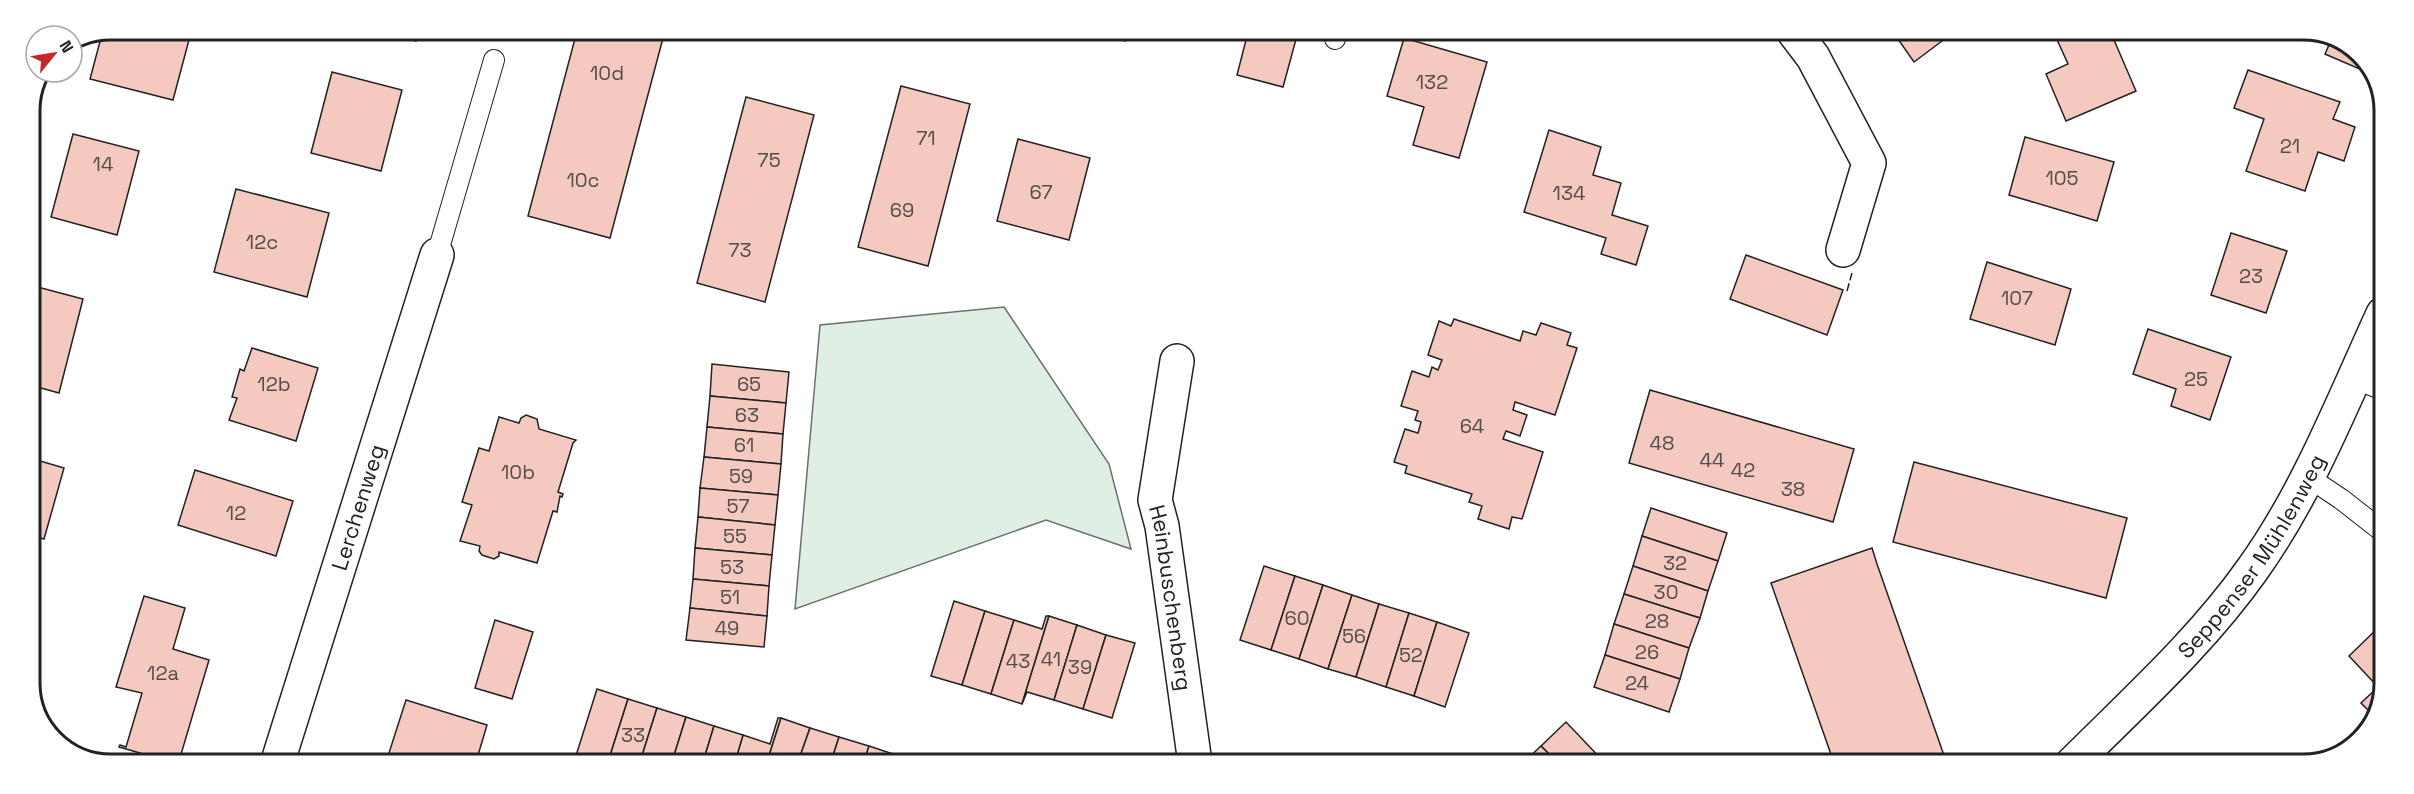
<svg xmlns="http://www.w3.org/2000/svg" width="2414" height="794" viewBox="0 0 2414 794" font-family="'Space Grotesk',sans-serif">
	<style>
		.green { fill: #e0efe3; stroke: #6f6f6f; stroke-width: 1.5 }
		.building { fill: #f3c9c0; stroke: #222; stroke-width: 1.5 }
		.lines { fill: none; stroke-linecap: round; stroke-linejoin: round }
		.lane-casing { stroke: #222; stroke-width: 22 }
		.street-casing { stroke: #222; stroke-width: 36 }
		.secondary-casing { stroke: #222; stroke-width: 36 }
		.lane { stroke: #fff; stroke-width: 20 }
		.street { stroke: #fff; stroke-width: 33 }
		.secondary { stroke: #fff; stroke-width: 33 }
		.fence { stroke: #222; stroke-width: 1.5; stroke-dasharray: 8 3; stroke-linecap: butt }
		.labels { text-anchor: middle; dominant-baseline: central; stroke-width: 4.5; stroke-linejoin: round; paint-order: stroke }
		.number-label { font-size: 20px; fill: #564c4a }
		.street-label { font-size: 22px; fill: #222; stroke: #fff }
		.rim { fill: none; stroke: #222; stroke-width: 3 }
	</style>
	<rect width="100%" height="100%" fill="#fff"/>
	<!-- green -->
	<polygon class="green" points="1004,307 1109,464 1131,549 1046,520 795,609 820,325"/>
	<!-- building -->
	<g class="building">
		<polygon points="112,30 165,30 190,36 173,100 90,79 102,34"/>
		<polygon points="377,30 419,30 416,41"/>
		<polygon points="577,31 633,31 663,38 610,238 528,216"/>
		<polygon points="1097,31 1128,31 1125,41"/>
		<polygon points="1218,31 1298,32 1283,87 1237,75 1246,40"/>
		<polygon points="1893,32 1954,32 1914,62"/>
		<polygon points="2054,33 2111,33 2136,91 2066,121 2046,74 2068,64"/>
		<polygon points="1404,38 1487,62 1459,158 1413,145 1424,107 1387,96"/>
		<polygon points="2332,38 2367,62 2371,74 2325,54"/>
		<polygon points="2248,70 2340,102 2333,119 2355,127 2344,161 2318,152 2305,191 2246,171 2264,119 2234,108"/>
		<polygon points="332,72 402,90 381,171 311,153"/>
		<polygon points="901,86 970,104 928,266 858,247"/>
		<polygon points="746,97 814,115 765,302 697,283"/>
		<polygon points="1549,130 1601,147 1593,175 1621,183 1612,215 1648,226 1636,265 1601,254 1606,238 1524,212"/>
		<polygon points="73,134 139,151 117,235 51,217"/>
		<polygon points="2025,137 2114,162 2097,221 2009,195"/>
		<polygon points="1018,139 1090,158 1069,240 997,221"/>
		<polygon points="236,189 329,213 307,297 214,272"/>
		<polygon points="2231,233 2287,251 2266,313 2211,295"/>
		<polygon points="1746,255 1843,290 1827,335 1730,299"/>
		<polygon points="1987,262 2071,289 2055,345 1970,319"/>
		<polygon points="30,285 83,299 59,393 30,385"/>
		<polygon points="1454,319 1520,341 1523,331 1536,335 1541,323 1571,333 1567,345 1577,348 1555,415 1515,402 1513,410 1527,415 1520,436 1506,431 1503,439 1543,452 1522,519 1512,517 1509,529 1478,519 1482,506 1469,502 1472,494 1405,473 1407,466 1394,462 1405,429 1418,433 1421,422 1415,420 1418,411 1401,406 1412,371 1429,377 1432,367 1438,370 1442,360 1428,355 1439,321 1451,326"/>
		<polygon points="2148,329 2231,357 2210,420 2171,406 2176,389 2133,374"/>
		<polygon points="252,348 318,368 296,441 229,420 237,398 232,397 240,369 244,371"/>
		<polygon points="712,364 789,372 786,403 710,396"/>
		<polygon points="1650,390 1854,449 1833,522 1629,463"/>
		<polygon points="710,396 786,403 783,434 707,427"/>
		<polygon points="526,415 537,419 539,429 576,440 573,443 558,492 563,494 562,497 560,496 557,512 553,511 537,563 499,552 499,556 494,559 482,555 479,551 480,546 460,541 472,505 462,502 479,448 489,451 499,417 519,423 521,418"/>
		<polygon points="707,427 783,434 781,464 704,457"/>
		<polygon points="704,457 781,464 778,495 700,488"/>
		<polygon points="30,458 64,468 44,539 30,535"/>
		<polygon points="1914,462 2127,518 2106,598 1893,542"/>
		<polygon points="195,470 293,501 276,556 178,525"/>
		<polygon points="700,488 778,495 775,525 698,517"/>
		<polygon points="1651,508 1727,533 1718,561 1642,536"/>
		<polygon points="698,517 775,525 772,555 695,548"/>
		<polygon points="1642,536 1718,561 1708,591 1633,566"/>
		<polygon points="695,548 772,555 769,586 693,579"/>
		<polygon points="1872,548 1877,564 1947,764 1834,763 1771,583"/>
		<polygon points="1264,566 1295,576 1271,650 1240,640"/>
		<polygon points="1633,566 1708,591 1700,618 1624,594"/>
		<polygon points="1295,576 1323,585 1299,659 1271,650"/>
		<polygon points="693,579 769,586 767,616 690,608"/>
		<polygon points="1323,585 1352,595 1328,669 1299,659"/>
		<polygon points="1624,594 1700,618 1689,648 1614,624"/>
		<polygon points="1352,595 1379,604 1356,677 1328,669"/>
		<polygon points="144,596 185,608 173,649 209,660 179,761 168,761 119,747 120,745 126,747 142,693 116,687"/>
		<polygon points="954,601 985,611 962,685 931,676"/>
		<polygon points="1379,604 1409,613 1386,687 1356,677"/>
		<polygon points="690,608 767,616 764,647 686,640"/>
		<polygon points="985,611 1014,620 991,694 962,685"/>
		<polygon points="1409,613 1437,622 1414,696 1386,687"/>
		<polygon points="1046,616 1049,616 1022,704 991,694 1014,620 1042,629"/>
		<polygon points="1049,616 1077,625 1054,700 1027,692 1022,704"/>
		<polygon points="495,620 533,632 512,699 475,688"/>
		<polygon points="1437,622 1469,633 1445,707 1414,696"/>
		<polygon points="1614,624 1689,648 1680,679 1605,655"/>
		<polygon points="1077,625 1106,635 1083,709 1054,700"/>
		<polygon points="2381,625 2381,704 2373,715 2361,703 2378,687 2349,656"/>
		<polygon points="1106,635 1135,643 1112,718 1083,709"/>
		<polygon points="1605,655 1680,679 1669,712 1594,687"/>
		<polygon points="597,689 628,699 608,762 574,762"/>
		<polygon points="628,699 657,708 640,762 608,762"/>
		<polygon points="406,700 487,725 476,762 406,762 388,756"/>
		<polygon points="657,708 686,717 672,762 640,762"/>
		<polygon points="686,717 714,726 703,762 672,762"/>
		<polygon points="778,718 781,718 767,762 735,762 743,735 770,744"/>
		<polygon points="781,718 810,728 798,762 767,762"/>
		<polygon points="1566,722 1605,763 1558,763 1541,746"/>
		<polygon points="714,726 743,735 735,762 703,762"/>
		<polygon points="810,728 839,737 831,762 798,762"/>
		<polygon points="839,737 869,746 864,762 831,762"/>
		<polygon points="869,746 899,756 897,762 864,762"/>
		<polygon points="1541,746 1558,763 1523,763"/>
	</g>
	<g class="lines">
		<defs>
			<g id="lane">
				<polyline points="1335,39 1337,32"/>
				<polyline points="437,255 494,60"/>
				<polyline points="2354,378 2383,390"/>
				<polyline points="2308,477 2341,499 2382,531"/>
			</g>
			<g id="street">
				<polyline points="1794,32 1813,57 1869,163 1843,250"/>
				<path id="s1" d="M1177,361L1155,500L1162,526L1195,763"/>
				<path id="s2" d="M278,761L437,255"/>
			</g>
			<g id="secondary">
				<path id="s3" d="M2072,764C2134,702 2201,642 2252,570C2308,492 2343,401 2383,314"/>
			</g>
		</defs>
		<!-- lane casing -->
		<use href="#lane" class="lane-casing"/>
		<!-- street casing -->
		<use href="#street" class="street-casing"/>
		<!-- secondary casing -->
		<use href="#secondary" class="secondary-casing"/>
		<!-- lane -->
		<use href="#lane" class="lane"/>
		<!-- street -->
		<use href="#street" class="street"/>
		<!-- secondary -->
		<use href="#secondary" class="secondary"/>
		<!-- fence -->
		<polyline class="fence" points="1847,291 1852,273"/>
	</g>
	<g class="labels">
		<!-- number labels -->
		<g class="number-label">
			<text x="607" y="73">10d</text>
			<text x="1432" y="82">132</text>
			<text x="926" y="138">71</text>
			<text x="2290" y="146">21</text>
			<text x="769" y="160">75</text>
			<text x="103" y="164">14</text>
			<text x="2062" y="178">105</text>
			<text x="583" y="180">10c</text>
			<text x="1041" y="192">67</text>
			<text x="1569" y="193">134</text>
			<text x="902" y="210">69</text>
			<text x="262" y="242">12c</text>
			<text x="740" y="250">73</text>
			<text x="2251" y="276">23</text>
			<text x="2017" y="298">107</text>
			<text x="2196" y="379">25</text>
			<text x="274" y="384">12b</text>
			<text x="749" y="384">65</text>
			<text x="747" y="415">63</text>
			<text x="1472" y="426">64</text>
			<text x="1662" y="443">48</text>
			<text x="744" y="445">61</text>
			<text x="1712" y="460">44</text>
			<text x="1743" y="470">42</text>
			<text x="518" y="472">10b</text>
			<text x="741" y="476">59</text>
			<text x="1793" y="489">38</text>
			<text x="738" y="506">57</text>
			<text x="236" y="513">12</text>
			<text x="735" y="536">55</text>
			<text x="1675" y="563">32</text>
			<text x="732" y="567">53</text>
			<text x="1666" y="592">30</text>
			<text x="730" y="597">51</text>
			<text x="1297" y="618">60</text>
			<text x="1657" y="621">28</text>
			<text x="727" y="628">49</text>
			<text x="1354" y="636">56</text>
			<text x="1647" y="652">26</text>
			<text x="1411" y="655">52</text>
			<text x="1051" y="659">41</text>
			<text x="1018" y="661">43</text>
			<text x="1080" y="667">39</text>
			<text x="163" y="673">12a</text>
			<text x="1637" y="683">24</text>
			<text x="633" y="735">33</text>
		</g>
		<!-- street labels -->
		<g class="street-label">
			<text stroke="none"><textPath href="#s2" startOffset="266">Lerchenweg</textPath></text>
			<text stroke="none"><textPath href="#s3" startOffset="276">Seppenser Mühlenweg</textPath></text>
			<text stroke="none"><textPath href="#s1" startOffset="240">Heinbuschenberg</textPath></text>
		</g>
	</g>
	<!-- crop -->
	<path d="M0 0H2414V794H0ZM111 40H2303A71 71 0 0 1 2374 111V683A71 71 0 0 1 2303 754H111A71 71 0 0 1 40 683V111A71 71 0 0 1 111 40Z" fill="#fff" fill-rule="evenodd"/>
	<path class="rim" d="M111 40H2303A71 71 0 0 1 2374 111V683A71 71 0 0 1 2303 754H111A71 71 0 0 1 40 683V111A71 71 0 0 1 111 40Z"/>
	<!-- north arrow -->
	<g transform="translate(54 54) rotate(60)"><circle r="28" fill="#ffffff" stroke="#a7a7a7" stroke-width="1.5"/>
	<path d="M0-4.5L10 22L0 15L-10 22Z" fill="#c62828"/>
	<text y="-9" font-size="16" font-weight="bold" text-anchor="middle" fill="#222222">N</text>
	</g>
</svg>
